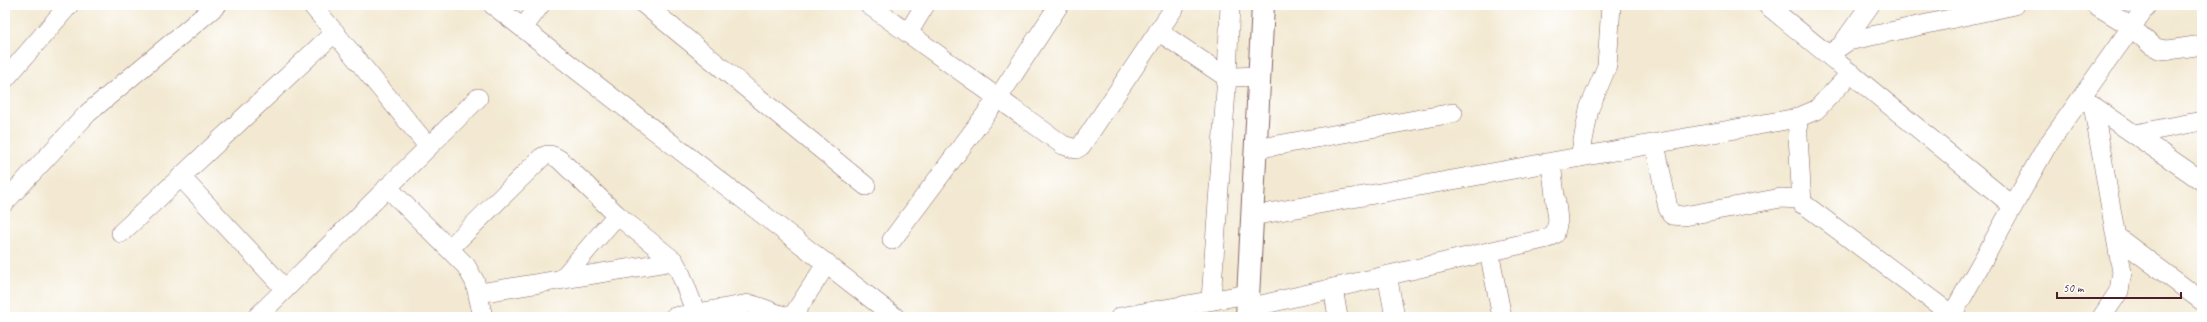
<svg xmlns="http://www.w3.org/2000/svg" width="2207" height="322" viewBox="0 0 2207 322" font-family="Caveat,sans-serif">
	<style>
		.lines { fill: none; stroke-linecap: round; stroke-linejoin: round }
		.minor-casing { stroke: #856665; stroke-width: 20 }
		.tertiary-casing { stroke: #856665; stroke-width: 24 }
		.minor { stroke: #fff; stroke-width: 19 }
		.tertiary { stroke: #fff; stroke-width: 22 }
	</style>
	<rect width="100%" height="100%" fill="#fff"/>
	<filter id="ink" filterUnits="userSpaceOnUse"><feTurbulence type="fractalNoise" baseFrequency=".025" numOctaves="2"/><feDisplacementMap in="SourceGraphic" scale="8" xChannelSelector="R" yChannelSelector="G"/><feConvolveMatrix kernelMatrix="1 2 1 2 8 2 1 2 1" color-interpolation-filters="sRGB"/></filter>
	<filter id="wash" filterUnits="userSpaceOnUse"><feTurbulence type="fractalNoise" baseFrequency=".012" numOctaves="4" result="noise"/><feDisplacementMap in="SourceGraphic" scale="16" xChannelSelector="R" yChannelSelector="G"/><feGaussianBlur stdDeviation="0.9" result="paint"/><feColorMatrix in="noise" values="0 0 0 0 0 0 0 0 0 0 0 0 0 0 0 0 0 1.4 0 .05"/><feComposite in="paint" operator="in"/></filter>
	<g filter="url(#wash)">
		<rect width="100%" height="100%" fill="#f3e9d2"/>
	</g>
	<g filter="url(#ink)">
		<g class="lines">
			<defs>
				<g id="minor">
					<polyline points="312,5 428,146"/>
					<polyline points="493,5 895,317"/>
					<polyline points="645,5 866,186"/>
					<polyline points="869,5 1063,145 1076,149 1081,146 1176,5"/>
					<polyline points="1767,5 2013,206"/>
					<polyline points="2096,5 2130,26 2151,45 2159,49 2169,50 2202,45"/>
					<polyline points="523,28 540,5"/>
					<polyline points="1158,31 1220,73 1234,77 1259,76"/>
					<polyline points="908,33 925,5"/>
					<polyline points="1843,43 1870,5"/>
					<polyline points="1830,56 1835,50 1848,41 2015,5"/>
					<polyline points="5,79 69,5"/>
					<polyline points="2086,101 2202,181"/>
					<polyline points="2093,105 2122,272 2119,291 2102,317"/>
					<polyline points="1797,118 1802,204"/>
					<polyline points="2135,134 2202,121"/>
					<polyline points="1655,144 1668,208 1672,215 1684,216 1781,198 1797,199 1952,315"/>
					<polyline points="1256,149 1453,113"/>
					<polyline points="1580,157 1589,109 1607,66 1611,5"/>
					<polyline points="181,177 285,289"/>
					<polyline points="387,187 466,266 475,282 483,317"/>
					<polyline points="5,202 88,113 217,5"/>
					<polyline points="1252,216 1797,118 1816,110 1851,73"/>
					<polyline points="121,233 335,32"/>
					<polyline points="2117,237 2202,301"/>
					<polyline points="892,240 998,98 1059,5"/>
					<path d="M450,248L541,158C549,153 553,155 560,160L617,215L674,261L680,272L696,313"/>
					<polyline points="1489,252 1502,317"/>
					<polyline points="1387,275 1395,317"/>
					<polyline points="562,279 617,215"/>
					<polyline points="1333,288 1338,317"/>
					<polyline points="479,293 674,261"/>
					<polyline points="1211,300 1227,76 1230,5"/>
					<polyline points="1248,308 1548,238 1555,234 1558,220 1551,163"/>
					<polyline points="257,317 478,98"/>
					<path d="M674,317L749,304C764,307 776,316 792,317L827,263"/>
					<polyline points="1120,317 1248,294"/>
					<polyline points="1951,317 2045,149 2147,5"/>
				</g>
				<polyline id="tertiary" points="1247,317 1263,5"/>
			</defs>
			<!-- minor casing -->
			<use href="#minor" class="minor-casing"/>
			<!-- tertiary casing -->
			<use href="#tertiary" class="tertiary-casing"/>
			<!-- minor -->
			<use href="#minor" class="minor"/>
			<!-- tertiary -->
			<use href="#tertiary" class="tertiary"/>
		</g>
	</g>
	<!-- margin -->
	<rect width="2207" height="322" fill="none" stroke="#fff" stroke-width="20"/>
	<!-- scale -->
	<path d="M2057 292v6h124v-6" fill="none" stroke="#4a1f2b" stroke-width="2"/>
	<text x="2063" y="292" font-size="12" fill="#4a1f2b" stroke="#ffffff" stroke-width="3" paint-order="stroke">50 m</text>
</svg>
